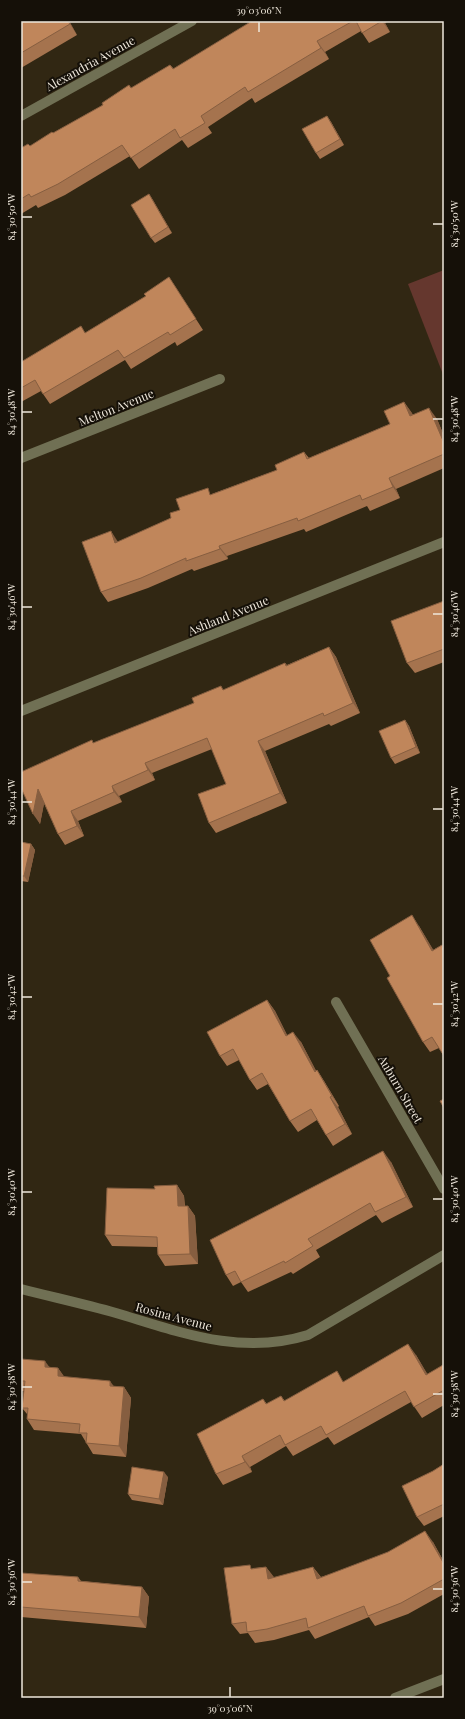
<svg xmlns="http://www.w3.org/2000/svg" width="465" height="1719" viewBox="0 0 465 1719" font-family="'Playfair Display',serif">
	<style>
		.green { fill: #65372e }
		.lines { fill: none; stroke-linecap: round; stroke-linejoin: round }
		.minor { stroke: #707054; stroke-width: 10 }
		.wall { fill: #a5734e }
		.shaded-wall { fill: #865e40 }
		.building { fill: #c0865b; stroke: #865e40 }
		.ticks { fill: none; stroke: #eee7db; stroke-width: 1.5 }
		.labels { text-anchor: middle; dominant-baseline: central; stroke-width: 4; stroke-linejoin: round; paint-order: stroke }
		.street-label { font-size: 12px; fill: #eee7db; stroke: #151008 }
		.neatline { fill: none; stroke: #eee7db; stroke-width: 1.5 }
		.ticks-label { font-size: 10px; text-anchor: middle; fill: #eee7db }
	</style>
	<rect width="100%" height="100%" fill="#312713"/>
	<!-- green -->
	<polygon class="green" points="444,270 444,377 408,284"/>
	<g class="lines">
		<!-- minor -->
		<g class="minor">
			<polyline points="21,116 192,21"/>
			<polyline points="21,458 220,379"/>
			<polyline points="21,711 444,542"/>
			<polyline points="336,1002 444,1189"/>
			<path d="M21,1289C52,1297 84,1304 116,1313C180,1332 240,1356 308,1335L444,1255"/>
			<polyline points="395,1698 444,1679"/>
		</g>
	</g>
	<!-- wall -->
	<g class="wall">
		<polygon points="21,21 69,21 77,35 21,68"/>
		<polygon points="252,21 389,21 385,23 390,32 369,43 361,31 325,52 329,59 255,103 252,98 208,127 212,133 188,148 182,140 139,169 130,156 65,195 38,208 36,205 21,214 21,148 30,146 53,133 103,105 170,65 174,69"/>
		<polygon points="327,116 331,122 344,145 320,159 316,153"/>
		<polygon points="149,194 172,233 155,243 151,238"/>
		<polygon points="169,277 203,330 177,346 175,342 131,369 125,360 50,404 41,391 21,402 21,362 85,333 146,296"/>
		<polygon points="404,402 413,415 437,419 444,436 444,468 396,489 400,498 370,511 367,506 306,532 304,529 227,556 228,559 194,571 192,569 148,588 108,602 101,592 118,542 171,518 180,510 212,494 277,470 304,452 309,458 390,424"/>
		<polygon points="444,601 444,662 415,673 407,663"/>
		<polygon points="329,647 336,657 360,713 331,726 329,724 265,751 287,803 216,833 209,823 226,784 212,749 152,773 155,780 119,796 122,802 78,821 84,836 65,845 58,834 44,803 40,824 21,788 94,743 194,703 285,663 287,665"/>
		<polygon points="405,720 409,726 420,753 395,764 391,758"/>
		<polygon points="21,842 31,844 35,850 28,882 21,881"/>
		<polygon points="419,926 433,950 442,945 444,948 444,1056 439,1048 430,1052 423,1042 390,976"/>
		<polygon points="267,1000 275,1011 287,1035 301,1042 316,1071 317,1070 324,1081 339,1106 338,1107 352,1134 333,1146 326,1135 317,1120 298,1132 290,1121 268,1084 257,1090 250,1080 239,1060 227,1066 220,1056"/>
		<polygon points="391,1162 413,1207 382,1223 376,1215 316,1250 320,1257 293,1274 291,1272 248,1292 241,1282 233,1286 226,1275"/>
		<polygon points="177,1185 184,1196 185,1206 188,1206 195,1216 198,1264 165,1266 158,1255 157,1247 112,1246 105,1235 155,1189"/>
		<polygon points="416,1355 427,1374 444,1366 444,1405 422,1418 411,1402 334,1445 328,1437 293,1456 286,1446 250,1467 252,1472 223,1485 216,1474 263,1399 267,1404 281,1396 285,1401 344,1382"/>
		<polygon points="21,1359 50,1367 58,1368 64,1377 114,1386 124,1387 131,1398 126,1457 93,1454 81,1434 34,1430 27,1419 27,1414 22,1408 24,1391 21,1391"/>
		<polygon points="444,1464 444,1516 424,1526 417,1517 433,1471"/>
		<polygon points="168,1477 163,1505 132,1500 128,1494"/>
		<polygon points="433,1542 444,1562 444,1594 408,1614 375,1626 369,1617 315,1639 309,1630 274,1640 255,1643 248,1633 240,1634 232,1624 253,1568 266,1567 274,1578 313,1567 321,1577"/>
		<polygon points="21,1573 78,1577 81,1581 142,1587 149,1597 146,1628 21,1617"/>
	</g>
	<!-- shaded-wall -->
	<g class="shaded-wall">
		<polygon points="68,21 69,21 77,35"/>
		<polygon points="382,21 383,21 385,23 390,32"/>
		<polygon points="317,41 325,52 329,59 321,48"/>
		<polygon points="327,116 331,122 344,145 340,139"/>
		<polygon points="149,194 153,200 172,233 168,227"/>
		<polygon points="404,402 412,413 418,427 410,416"/>
		<polygon points="429,408 437,419 444,436 444,443"/>
		<polygon points="389,478 396,489 400,498 393,487"/>
		<polygon points="111,531 118,542 115,543"/>
		<polygon points="219,546 227,556 228,559 220,549"/>
		<polygon points="329,647 336,657 360,713 353,703"/>
		<polygon points="405,720 409,726 420,753 416,747"/>
		<polygon points="258,741 265,751 287,803 280,793"/>
		<polygon points="145,763 152,773 155,780 148,770"/>
		<polygon points="112,786 119,796 122,802 114,792"/>
		<polygon points="38,789 45,799 40,824 33,814"/>
		<polygon points="71,811 78,821 84,836 77,826"/>
		<polygon points="31,844 35,850 28,882 24,876"/>
		<polygon points="412,915 419,926 440,961 432,951"/>
		<polygon points="267,1000 275,1011 293,1047 286,1036"/>
		<polygon points="293,1032 301,1042 322,1082 315,1072"/>
		<polygon points="317,1070 324,1081 339,1106 332,1096"/>
		<polygon points="330,1097 338,1107 352,1134 345,1124"/>
		<polygon points="383,1151 391,1162 413,1207 406,1197"/>
		<polygon points="177,1185 184,1196 185,1217 178,1206"/>
		<polygon points="188,1206 195,1216 198,1264 190,1254"/>
		<polygon points="408,1344 416,1355 434,1385 426,1375"/>
		<polygon points="45,1361 53,1372 45,1367"/>
		<polygon points="58,1368 66,1379 58,1376"/>
		<polygon points="110,1381 118,1392 110,1386"/>
		<polygon points="124,1387 131,1398 126,1457 119,1446"/>
		<polygon points="242,1456 250,1467 252,1472 245,1462"/>
		<polygon points="164,1472 168,1477 163,1505 159,1499"/>
		<polygon points="425,1531 433,1542 444,1562 444,1564"/>
		<polygon points="266,1567 274,1577 275,1590 268,1579"/>
		<polygon points="313,1567 321,1578 317,1579"/>
		<polygon points="142,1587 149,1597 146,1628 139,1617"/>
	</g>
	<!-- building -->
	<g class="building">
		<polygon points="21,21 68,21 70,24 21,53"/>
		<polygon points="252,21 353,21 317,41 321,48 248,92 245,87 201,116 205,123 180,138 175,129 131,158 122,145 58,184 31,197 29,194 21,199 21,148 28,144 30,146 52,132 53,133 103,105 102,103 129,85 131,88 170,65 173,69"/>
		<polygon points="356,21 382,21 362,33"/>
		<polygon points="327,116 340,139 316,153 302,129"/>
		<polygon points="149,194 168,227 151,238 131,205"/>
		<polygon points="169,277 196,319 170,335 168,332 124,358 118,350 43,394 35,380 21,388 21,362 81,326 85,333 146,296 144,294"/>
		<polygon points="404,402 410,416 429,408 444,443 444,454 389,478 393,487 362,500 360,495 298,521 297,518 219,546 220,549 186,561 186,558 141,578 101,592 82,542 111,531 115,543 171,518 170,513 180,510 176,499 208,488 210,495 277,470 275,465 304,452 307,459 390,424 384,411"/>
		<polygon points="444,601 444,649 407,663 391,621"/>
		<polygon points="329,647 353,703 324,716 323,713 258,741 280,793 209,823 198,794 226,784 207,738 145,763 148,770 112,786 114,792 71,811 77,826 58,834 38,789 33,814 21,788 21,772 92,740 93,743 194,703 192,698 221,686 223,690 285,663 286,666"/>
		<polygon points="405,720 416,747 391,758 379,731"/>
		<polygon points="21,842 31,844 24,876 21,876"/>
		<polygon points="412,915 432,951 442,945 444,949 444,1056 432,1037 423,1042 387,978 390,976 370,940"/>
		<polygon points="267,1000 286,1036 293,1032 315,1072 317,1070 332,1096 330,1097 345,1124 326,1135 311,1109 290,1121 262,1073 250,1080 233,1049 220,1056 207,1032"/>
		<polygon points="444,1099 444,1108 440,1101"/>
		<polygon points="383,1151 406,1197 375,1212 370,1203 308,1239 313,1246 285,1263 284,1261 241,1282 235,1271 226,1275 210,1240"/>
		<polygon points="177,1185 178,1206 188,1206 190,1254 158,1255 157,1237 105,1235 107,1188 155,1189 154,1186"/>
		<polygon points="408,1344 426,1375 443,1365 444,1366 444,1390 414,1407 405,1391 326,1435 321,1426 285,1445 280,1435 242,1456 245,1462 216,1474 197,1434 263,1399 266,1404 281,1396 284,1401 337,1371 343,1382"/>
		<polygon points="21,1359 45,1361 45,1367 58,1368 58,1376 110,1381 110,1386 124,1387 119,1446 86,1443 87,1433 79,1433 80,1424 27,1419 28,1408 22,1408 25,1381 21,1381"/>
		<polygon points="444,1464 444,1504 417,1517 402,1486 433,1471"/>
		<polygon points="132,1467 164,1472 159,1499 128,1494"/>
		<polygon points="425,1531 444,1564 444,1579 401,1603 368,1616 364,1606 308,1628 306,1618 267,1629 247,1632 246,1622 232,1624 224,1568 250,1565 251,1569 266,1567 268,1579 313,1567 317,1579 388,1552"/>
		<polygon points="21,1573 78,1577 78,1581 142,1587 139,1617 21,1607"/>
	</g>
	<!-- ticks -->
	<path class="ticks" d="M259,32V22M22,217H32M433,224H443M22,412H32M433,419H443M22,607H32M433,614H443M22,802H32M433,809H443M22,997H32M433,1004H443M22,1192H32M433,1199H443M22,1387H32M433,1394H443M22,1582H32M433,1589H443M230,1697V1687"/>
	<g class="labels">
		<!-- street labels -->
		<g class="street-label">
			<text transform="translate(90 63) rotate(-29)">Alexandria Avenue</text>
			<text transform="translate(116 407) rotate(-22)">Melton Avenue</text>
			<text transform="translate(228 615) rotate(-22)">Ashland Avenue</text>
			<text transform="translate(401 1089) rotate(60)">Auburn Street</text>
			<text transform="translate(174 1316) rotate(15)">Rosina Avenue</text>
		</g>
	</g>
	<!-- border -->
	<rect width="465" height="1719" fill="none" stroke="#151008" stroke-width="44"/>
	<rect x="22" y="22" width="421" height="1675" class="neatline"/>
	<g class="ticks-label">
		<text x="259" y="14">39°03'06"N</text>
		<text transform="translate(11 217) rotate(-90)" y="4">84°30'50"W</text>
		<text transform="translate(454 224) rotate(-90)" y="4">84°30'50"W</text>
		<text transform="translate(11 412) rotate(-90)" y="4">84°30'48"W</text>
		<text transform="translate(454 419) rotate(-90)" y="4">84°30'48"W</text>
		<text transform="translate(11 607) rotate(-90)" y="4">84°30'46"W</text>
		<text transform="translate(454 614) rotate(-90)" y="4">84°30'46"W</text>
		<text transform="translate(11 802) rotate(-90)" y="4">84°30'44"W</text>
		<text transform="translate(454 809) rotate(-90)" y="4">84°30'44"W</text>
		<text transform="translate(11 997) rotate(-90)" y="4">84°30'42"W</text>
		<text transform="translate(454 1004) rotate(-90)" y="4">84°30'42"W</text>
		<text transform="translate(11 1192) rotate(-90)" y="4">84°30'40"W</text>
		<text transform="translate(454 1199) rotate(-90)" y="4">84°30'40"W</text>
		<text transform="translate(11 1387) rotate(-90)" y="4">84°30'38"W</text>
		<text transform="translate(454 1394) rotate(-90)" y="4">84°30'38"W</text>
		<text transform="translate(11 1582) rotate(-90)" y="4">84°30'36"W</text>
		<text transform="translate(454 1589) rotate(-90)" y="4">84°30'36"W</text>
		<text x="230" y="1712">39°03'06"N</text>
	</g>
</svg>
